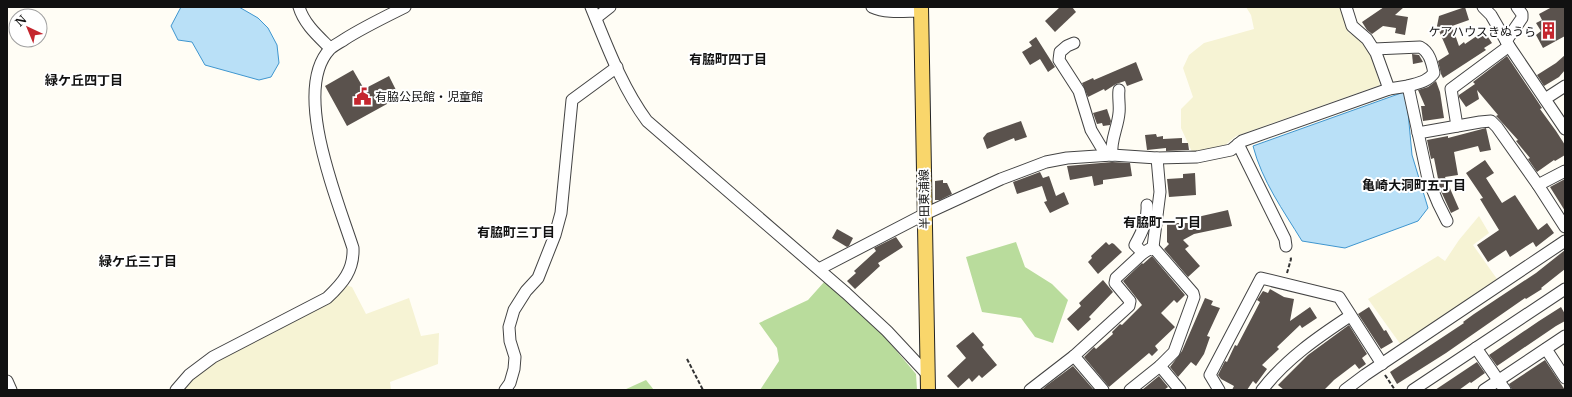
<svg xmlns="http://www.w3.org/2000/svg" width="1572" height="397" viewBox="0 0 1572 397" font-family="'Libre Baskerville','Noto Sans JP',serif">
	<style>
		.farmland { fill: #f6f3d4 }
		.forest { fill: #b9dc9c }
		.water { fill: #b9e0f7; stroke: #3f96cf }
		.building { fill: #5a524d }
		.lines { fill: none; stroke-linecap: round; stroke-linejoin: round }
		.minor-casing { stroke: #444; stroke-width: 13 }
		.major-casing { stroke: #222; stroke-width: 16 }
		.path { stroke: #333; stroke-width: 2; stroke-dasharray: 4 2; stroke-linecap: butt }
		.minor { stroke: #fff; stroke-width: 11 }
		.major { stroke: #f9d66b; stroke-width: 14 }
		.labels { text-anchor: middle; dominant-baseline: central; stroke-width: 4; stroke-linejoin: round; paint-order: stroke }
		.poi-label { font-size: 12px; fill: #111; stroke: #fff; text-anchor: end }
		.street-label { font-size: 12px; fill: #111; stroke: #fff }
		.neighbourhood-label { font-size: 13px; font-weight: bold; fill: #111; stroke: #fff }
	</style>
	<rect width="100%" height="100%" fill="#fffdf5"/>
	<!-- farmland -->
	<g class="farmland">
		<polygon points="1246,7 1340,7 1348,32 1360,40 1370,52 1380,85 1236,136 1225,145 1192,152 1181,128 1181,109 1193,97 1183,68 1189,55 1204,43 1254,29 1251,15"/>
		<polygon points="1479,216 1489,233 1473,245 1497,279 1401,345 1368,299 1438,256 1445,261 1459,240"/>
		<polygon points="346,285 352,287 366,314 409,298 421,336 439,333 438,364 390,382 391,390 182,390 204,367"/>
	</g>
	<!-- forest -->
	<g class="forest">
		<polygon points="1016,242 1025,267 1052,284 1068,300 1053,343 1035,337 1021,318 982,312 966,257"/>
		<polygon points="825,281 884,336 916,374 917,390 870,389 868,390 760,390 779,361 777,348 759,323 808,300"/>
		<polygon points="646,380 654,390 624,390"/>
	</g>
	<!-- water -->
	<g class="water">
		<polygon points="181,7 239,7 258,18 268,28 277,45 279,63 271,77 259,80 205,65 192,42 178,40 171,26"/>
		<path d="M1404,92L1408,112L1412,155L1428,208L1418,221L1345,248L1302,241C1283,210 1262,181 1253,146Z"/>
	</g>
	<!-- building -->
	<g class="building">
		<polygon points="1060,7 1072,7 1076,12 1055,32 1045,21"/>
		<polygon points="1384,7 1404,7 1395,15 1408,17 1405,35 1395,33 1396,28 1383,26 1372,34 1367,30 1362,22"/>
		<polygon points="1465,7 1469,20 1452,26 1459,46 1464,42 1465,44 1484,31 1492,43 1484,48 1486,50 1443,78 1441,74 1438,61 1449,54 1437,26 1439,16"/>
		<polygon points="1552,7 1565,7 1565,36 1543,48 1536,35 1541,31 1536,23 1542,20 1539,14"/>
		<polygon points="1036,37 1055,67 1048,72 1040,59 1030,65 1022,52 1032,46 1029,42"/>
		<polygon points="1412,54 1419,55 1423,62 1413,64"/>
		<polygon points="1565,55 1565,70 1559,77 1544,86 1537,75 1556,63"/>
		<polygon points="1507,56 1542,108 1540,109 1556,131 1565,145 1565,155 1555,161 1554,160 1537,172 1528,159 1530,158 1516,141 1518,140 1498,118 1496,116 1498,115 1477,90 1479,99 1466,107 1459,97 1459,95 1475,84 1473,82"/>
		<polygon points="1136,62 1143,80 1127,86 1125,81 1116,84 1105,91 1104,89 1088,97 1082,83 1093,78 1094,80"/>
		<polygon points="353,70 364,89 389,76 396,90 392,92 396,99 347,126 325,86"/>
		<polygon points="1436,81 1440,92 1444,118 1423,121 1421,106 1425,106 1418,90 1428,87"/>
		<polygon points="1107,109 1111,121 1110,125 1103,126 1102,123 1097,124 1093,113"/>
		<polygon points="1021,121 1027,137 1015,141 1014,138 987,149 983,138 987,133"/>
		<polygon points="1486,128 1491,150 1480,152 1478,146 1454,152 1458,175 1445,177 1459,209 1451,213 1440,189 1434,158 1431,159 1427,140 1448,136 1448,138"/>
		<polygon points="1156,134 1157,137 1163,136 1163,139 1182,138 1182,143 1188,143 1189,150 1166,151 1166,148 1147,150 1145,135"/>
		<polygon points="1485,160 1494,173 1486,178 1502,203 1515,195 1538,230 1547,223 1554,233 1536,247 1533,242 1510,257 1506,250 1488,262 1477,245 1499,230 1480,199 1483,198 1466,173"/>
		<polygon points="1112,162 1130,163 1132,176 1103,180 1103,184 1094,186 1092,176 1070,180 1067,166"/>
		<polygon points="1040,172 1043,178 1049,176 1056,196 1064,192 1069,204 1050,213 1044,202 1047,201 1042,186 1017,194 1013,182"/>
		<polygon points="1195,173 1196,195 1169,197 1167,179 1183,178 1183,174"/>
		<polygon points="1565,179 1565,211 1550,187"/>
		<polygon points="943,180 943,183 947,183 952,194 940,200 935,200 935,181"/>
		<polygon points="1228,210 1232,226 1194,234 1183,240 1189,246 1185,249 1200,266 1188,277 1164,249 1169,244 1167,242 1167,223 1194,223 1193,218"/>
		<polygon points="837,229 853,238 849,246 847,247 832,238"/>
		<polygon points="896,237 903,247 878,263 880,266 855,289 847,281 856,273 854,271 876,251 874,248"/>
		<polygon points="1106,242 1109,245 1112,243 1114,244 1122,252 1098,274 1088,262 1092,258 1091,256"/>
		<polygon points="1565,250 1565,269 1541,288 1542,289 1526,299 1525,298 1446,353 1397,384 1390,372 1464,323 1463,322 1474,314 1536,273"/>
		<polygon points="1152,256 1185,295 1177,303 1174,300 1161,313 1175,327 1155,346 1158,350 1152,356 1149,353 1109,387 1084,357 1094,347 1096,349 1113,334 1112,332 1120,324 1122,325 1142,305 1123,281 1142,263 1143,264"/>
		<polygon points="1103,280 1113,292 1089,317 1091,319 1078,331 1067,319 1081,306 1079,303"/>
		<polygon points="1270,289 1284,297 1294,299 1290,321 1310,307 1317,318 1302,328 1300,325 1277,347 1279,349 1262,365 1267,369 1256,384 1253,381 1247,390 1232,390 1234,386 1221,379 1218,375 1225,361 1227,362 1235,345 1237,346 1260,302 1257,300 1263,291 1268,293"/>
		<polygon points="1205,298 1213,301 1211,305 1220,308 1207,336 1210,337 1204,354 1196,366 1191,362 1178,377 1170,367 1182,351"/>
		<polygon points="1369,307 1384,331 1386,330 1393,342 1381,349 1358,314"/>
		<polygon points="1561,307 1565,314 1565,321 1556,326 1497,366 1489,355 1539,321"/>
		<polygon points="1349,325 1367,354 1362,358 1366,364 1359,369 1355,364 1334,380 1324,390 1284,390 1278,385 1308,355"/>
		<polygon points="973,332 984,345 982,347 997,365 982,378 979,375 972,382 969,378 958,388 947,376 966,358 956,346"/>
		<polygon points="1545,360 1565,390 1512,390 1509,384"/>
		<polygon points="1477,362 1485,373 1471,383 1470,382 1459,390 1435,390"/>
		<polygon points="1073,366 1094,390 1042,390 1046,386"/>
		<polygon points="1159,376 1168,387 1164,390 1142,390"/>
	</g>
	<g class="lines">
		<defs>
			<g id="minor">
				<path d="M299,7C304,24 318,36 330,48"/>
				<path d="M591,7C607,46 622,87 647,121L846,293L887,331L928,375"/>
				<path d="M872,7C887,14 905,11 921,11"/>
				<polyline points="1346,7 1352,26 1367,39 1376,53 1389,89"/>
				<polyline points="1483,7 1491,15 1509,46 1565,129"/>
				<polyline points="596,18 610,7"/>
				<polyline points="1506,41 1522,18 1522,14 1517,7"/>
				<polyline points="1074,43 1067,46 1060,52 1059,60 1079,91 1091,130 1106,155"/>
				<path d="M1374,49L1420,47C1430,52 1432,64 1434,73C1427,82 1418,83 1408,86"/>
				<polyline points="1545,99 1565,86"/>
				<polyline points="1457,126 1451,89 1509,46"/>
				<polyline points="1418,133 1480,122 1491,121 1497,127 1538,185 1565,227"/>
				<polyline points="1238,144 1285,239 1286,246"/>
				<path d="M1112,155C1110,141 1118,127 1119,113C1120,106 1118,98 1119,90"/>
				<polyline points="1538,185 1565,171"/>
				<polyline points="1153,247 1160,192 1157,158"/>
				<path d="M1143,253L1135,245C1142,232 1148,221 1147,205"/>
				<polyline points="819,269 925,214 1001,179 1046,162 1067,158 1112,155 1157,158 1197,157 1231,150 1242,141 1389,89 1408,86 1428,179 1438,203 1447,221"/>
				<polyline points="1476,348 1505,390"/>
				<polyline points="1546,349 1565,378"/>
				<polyline points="1074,356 1103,390"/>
				<polyline points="1160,366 1180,390"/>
				<polyline points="7,381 11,390"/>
				<path d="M176,390L189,375L213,357L327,298C343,283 354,270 353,248C338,201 291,90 330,49C334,45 341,42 345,39C364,27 385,17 405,7"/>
				<polyline points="505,390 510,383 514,369 515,357 510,341 509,327 514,310 526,291 538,278 555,235 561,213 572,100 617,67"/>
				<polyline points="1030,390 1074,356 1129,306 1130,301 1115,283 1116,278 1143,253 1153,247 1193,293 1194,297 1174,352 1160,366 1130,390"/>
				<polyline points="1219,390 1210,375 1261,278 1339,297 1382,364"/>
				<path d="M1262,390C1286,359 1318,337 1350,316"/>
				<polyline points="1345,390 1365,375 1565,241"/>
				<polyline points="1413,390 1565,289"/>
				<polyline points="1484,390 1565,336"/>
			</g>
			<polyline id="major" points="921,7 928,390"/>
		</defs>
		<!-- minor casing -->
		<use href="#minor" class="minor-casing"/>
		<!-- major casing -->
		<use href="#major" class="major-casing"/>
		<!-- path -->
		<g class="path">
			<polyline points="1287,273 1291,259 1290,256"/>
			<polyline points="687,359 703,390"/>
			<polyline points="1385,375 1395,390"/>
		</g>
		<!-- minor -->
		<use href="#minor" class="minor"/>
		<!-- major -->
		<use href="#major" class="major"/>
	</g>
	<!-- icons -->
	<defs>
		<symbol id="building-bare" viewBox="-9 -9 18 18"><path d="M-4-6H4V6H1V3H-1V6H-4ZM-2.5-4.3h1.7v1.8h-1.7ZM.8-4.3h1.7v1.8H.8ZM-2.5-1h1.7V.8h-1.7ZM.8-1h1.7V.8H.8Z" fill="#c4262e" stroke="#fff" stroke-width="2.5" paint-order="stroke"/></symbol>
		<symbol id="civic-bare" viewBox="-9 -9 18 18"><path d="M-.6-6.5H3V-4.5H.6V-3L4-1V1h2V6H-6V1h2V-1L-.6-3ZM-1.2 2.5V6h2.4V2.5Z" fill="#c4262e" stroke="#fff" stroke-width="2.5" paint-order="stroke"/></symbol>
	</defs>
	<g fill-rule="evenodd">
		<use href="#building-bare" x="1536" y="18" width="25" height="25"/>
		<use href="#civic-bare" x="350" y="84" width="25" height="25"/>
	</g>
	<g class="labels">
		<!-- poi labels -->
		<g class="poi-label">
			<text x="1536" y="31">ケアハウスきぬうら</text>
			<text x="375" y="96" text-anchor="start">有脇公民館・児童館</text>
		</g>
		<!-- street labels -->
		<g class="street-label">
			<text transform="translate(924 199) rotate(-91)">半田東浦線</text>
		</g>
		<!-- neighbourhood labels -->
		<g class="neighbourhood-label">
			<text x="728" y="59">有脇町四丁目</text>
			<text x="84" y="80">緑ケ丘四丁目</text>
			<text x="1414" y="185">亀崎大洞町五丁目</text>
			<text x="1162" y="222">有脇町一丁目</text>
			<text x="516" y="232">有脇町三丁目</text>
			<text x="138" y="261">緑ケ丘三丁目</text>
		</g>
	</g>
	<!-- border -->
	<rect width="1572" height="397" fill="none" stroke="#111111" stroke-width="16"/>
	<!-- north arrow -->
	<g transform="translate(28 28) rotate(316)"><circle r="19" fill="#ffffff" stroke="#a0a0a0"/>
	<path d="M0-3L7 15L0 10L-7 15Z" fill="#c4262e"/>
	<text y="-6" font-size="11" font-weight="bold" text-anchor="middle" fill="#111111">N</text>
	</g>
</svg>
